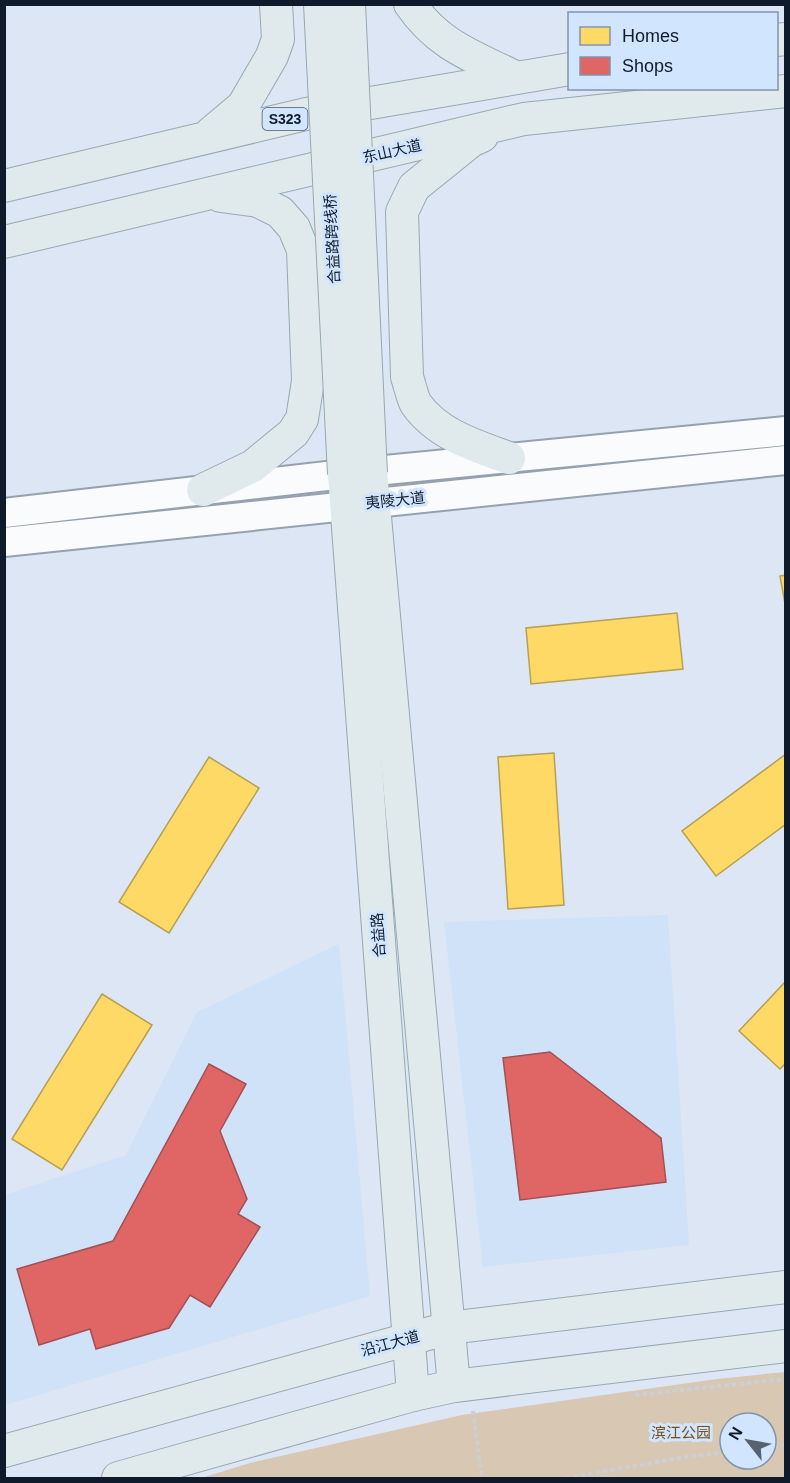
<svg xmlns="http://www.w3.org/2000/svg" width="790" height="1483" viewBox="0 0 790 1483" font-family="Helvetica,'Noto Sans SC',sans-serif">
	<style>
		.built { fill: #d0e2f8 }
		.green { fill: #d7c7b3; fill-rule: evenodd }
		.homes { fill: #ffd966; stroke: #b7a054; stroke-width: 1.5 }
		.shops { fill: #e06666; stroke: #a15054; stroke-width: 1.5 }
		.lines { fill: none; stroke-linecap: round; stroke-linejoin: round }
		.secondary-casing { stroke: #96a1ae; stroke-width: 32 }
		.primary-casing { stroke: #96a9b0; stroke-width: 34 }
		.path { stroke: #cccfd3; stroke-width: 4; stroke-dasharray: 4.5 3; stroke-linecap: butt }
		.secondary { stroke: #fafbfd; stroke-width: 28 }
		.primary { stroke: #e0eaec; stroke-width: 32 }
		.primary-bridge-casing { stroke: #96a9b0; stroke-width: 34; stroke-linecap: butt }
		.primary-bridge { stroke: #e0eaec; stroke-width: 32 }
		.labels { text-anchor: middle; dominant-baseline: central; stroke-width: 6; stroke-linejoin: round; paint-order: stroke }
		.shield { fill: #d1e5fe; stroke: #49586a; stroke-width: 1.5 }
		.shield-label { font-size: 14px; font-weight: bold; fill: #0f1b2a }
		.street-label { font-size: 15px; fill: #0f1b2a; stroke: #d1e5fe }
		.park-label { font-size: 15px; fill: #754f15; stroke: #d1e5fe }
	</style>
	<rect width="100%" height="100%" fill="#dce6f4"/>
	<!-- built -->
	<g class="built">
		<polygon points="668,915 689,1245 483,1267 444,922"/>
		<polygon points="339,944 370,1296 5,1405 4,1195 126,1155 197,1012"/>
	</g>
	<!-- green -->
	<path class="green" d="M785,1372V1478H201L250,1463L462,1415L717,1379ZM730,1423H766V1459H730Z"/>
	<!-- homes -->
	<g class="homes">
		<polygon points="786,575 786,609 780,576"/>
		<polygon points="677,613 683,669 531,684 526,628"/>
		<polygon points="554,753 564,905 508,909 498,757"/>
		<polygon points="786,754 786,824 716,876 682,831"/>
		<polygon points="209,757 259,788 169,933 119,902"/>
		<polygon points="786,981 786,1063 780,1069 739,1031"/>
		<polygon points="102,994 152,1025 62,1170 12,1139"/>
	</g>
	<!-- shops -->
	<g class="shops">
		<polygon points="550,1052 661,1138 666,1182 520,1200 503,1058"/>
		<polygon points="209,1064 246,1084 220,1131 247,1199 238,1214 260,1227 210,1307 190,1295 169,1328 96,1349 90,1329 39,1345 17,1269 113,1241"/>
	</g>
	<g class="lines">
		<defs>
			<g id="secondary">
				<polyline points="4,513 344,474 786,431"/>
				<polyline points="4,542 786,460"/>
			</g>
			<g id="primary">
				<path d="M410,4C438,45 472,56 515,77"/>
				<polyline points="776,40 786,39"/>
				<polyline points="211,133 243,106 272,56 278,39 276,4"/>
				<path d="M482,136L471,141L414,187L402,212L407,377C410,385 412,397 416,404C438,435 476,446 509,458"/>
				<polyline points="4,186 306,114 570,69"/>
				<polyline points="4,242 524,119 786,91"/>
				<polyline points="371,473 454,1386"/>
				<polyline points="344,474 413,1395"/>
				<polyline points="203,490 253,466 293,433 302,419 308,381 303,250 294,228 280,212 258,201 221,196"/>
				<polyline points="4,1451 449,1328 786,1287"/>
				<polyline points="118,1478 413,1395 454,1386 786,1346"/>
			</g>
		</defs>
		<!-- secondary casing -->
		<use href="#secondary" class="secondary-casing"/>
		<!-- primary casing -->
		<use href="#primary" class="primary-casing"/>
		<!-- path -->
		<g class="path">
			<polyline points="635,1395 786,1379"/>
			<polyline points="473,1411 482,1478"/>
			<polyline points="766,1447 786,1445"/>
			<polyline points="566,1478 685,1457 730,1452"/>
		</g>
		<!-- secondary -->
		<use href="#secondary" class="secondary"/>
		<!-- primary -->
		<use href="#primary" class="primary"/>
		<defs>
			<g id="primary-bridge">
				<polyline points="320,4 344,474"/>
				<polyline points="349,4 371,473"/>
			</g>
		</defs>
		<!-- primary-bridge casing -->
		<use href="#primary-bridge" class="primary-bridge-casing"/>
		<!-- primary-bridge -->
		<use href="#primary-bridge" class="primary-bridge"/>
	</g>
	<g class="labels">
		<!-- shield labels -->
		<rect class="shield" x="262.5" y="108" width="45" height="22" rx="4.5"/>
		<g class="shield-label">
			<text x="285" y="119">S323</text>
		</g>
		<!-- street labels -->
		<g class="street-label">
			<text transform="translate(392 151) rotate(-13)">东山大道</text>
			<text transform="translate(332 239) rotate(-93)">合益路跨线桥</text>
			<text transform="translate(395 500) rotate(-6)">夷陵大道</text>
			<text transform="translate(378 935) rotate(-94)">合益路</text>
			<text transform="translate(390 1343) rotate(-15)">沿江大道</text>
		</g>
		<!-- park labels -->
		<g class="park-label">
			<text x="681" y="1432">滨江公园</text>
		</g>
	</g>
	<!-- border -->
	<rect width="790" height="1483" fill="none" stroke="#0f1b2a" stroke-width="12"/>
	<!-- legend -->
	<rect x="568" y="12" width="210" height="78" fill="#d1e5fe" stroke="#8394a9" stroke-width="1.5"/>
	<rect x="580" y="27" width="30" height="18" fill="#ffd966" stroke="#8394a9" stroke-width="1.5"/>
	<text x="622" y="42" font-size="18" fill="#0f1b2a">Homes</text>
	<rect x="580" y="57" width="30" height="18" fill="#e06666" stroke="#8394a9" stroke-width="1.5"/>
	<text x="622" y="72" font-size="18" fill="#0f1b2a">Shops</text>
	<!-- north arrow -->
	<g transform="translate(748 1441) rotate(301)"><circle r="28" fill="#d1e5fe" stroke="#8394a9" stroke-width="1.5"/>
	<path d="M0-4.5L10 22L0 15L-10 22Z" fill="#576271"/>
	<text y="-9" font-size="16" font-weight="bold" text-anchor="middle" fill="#0f1b2a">N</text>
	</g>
</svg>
